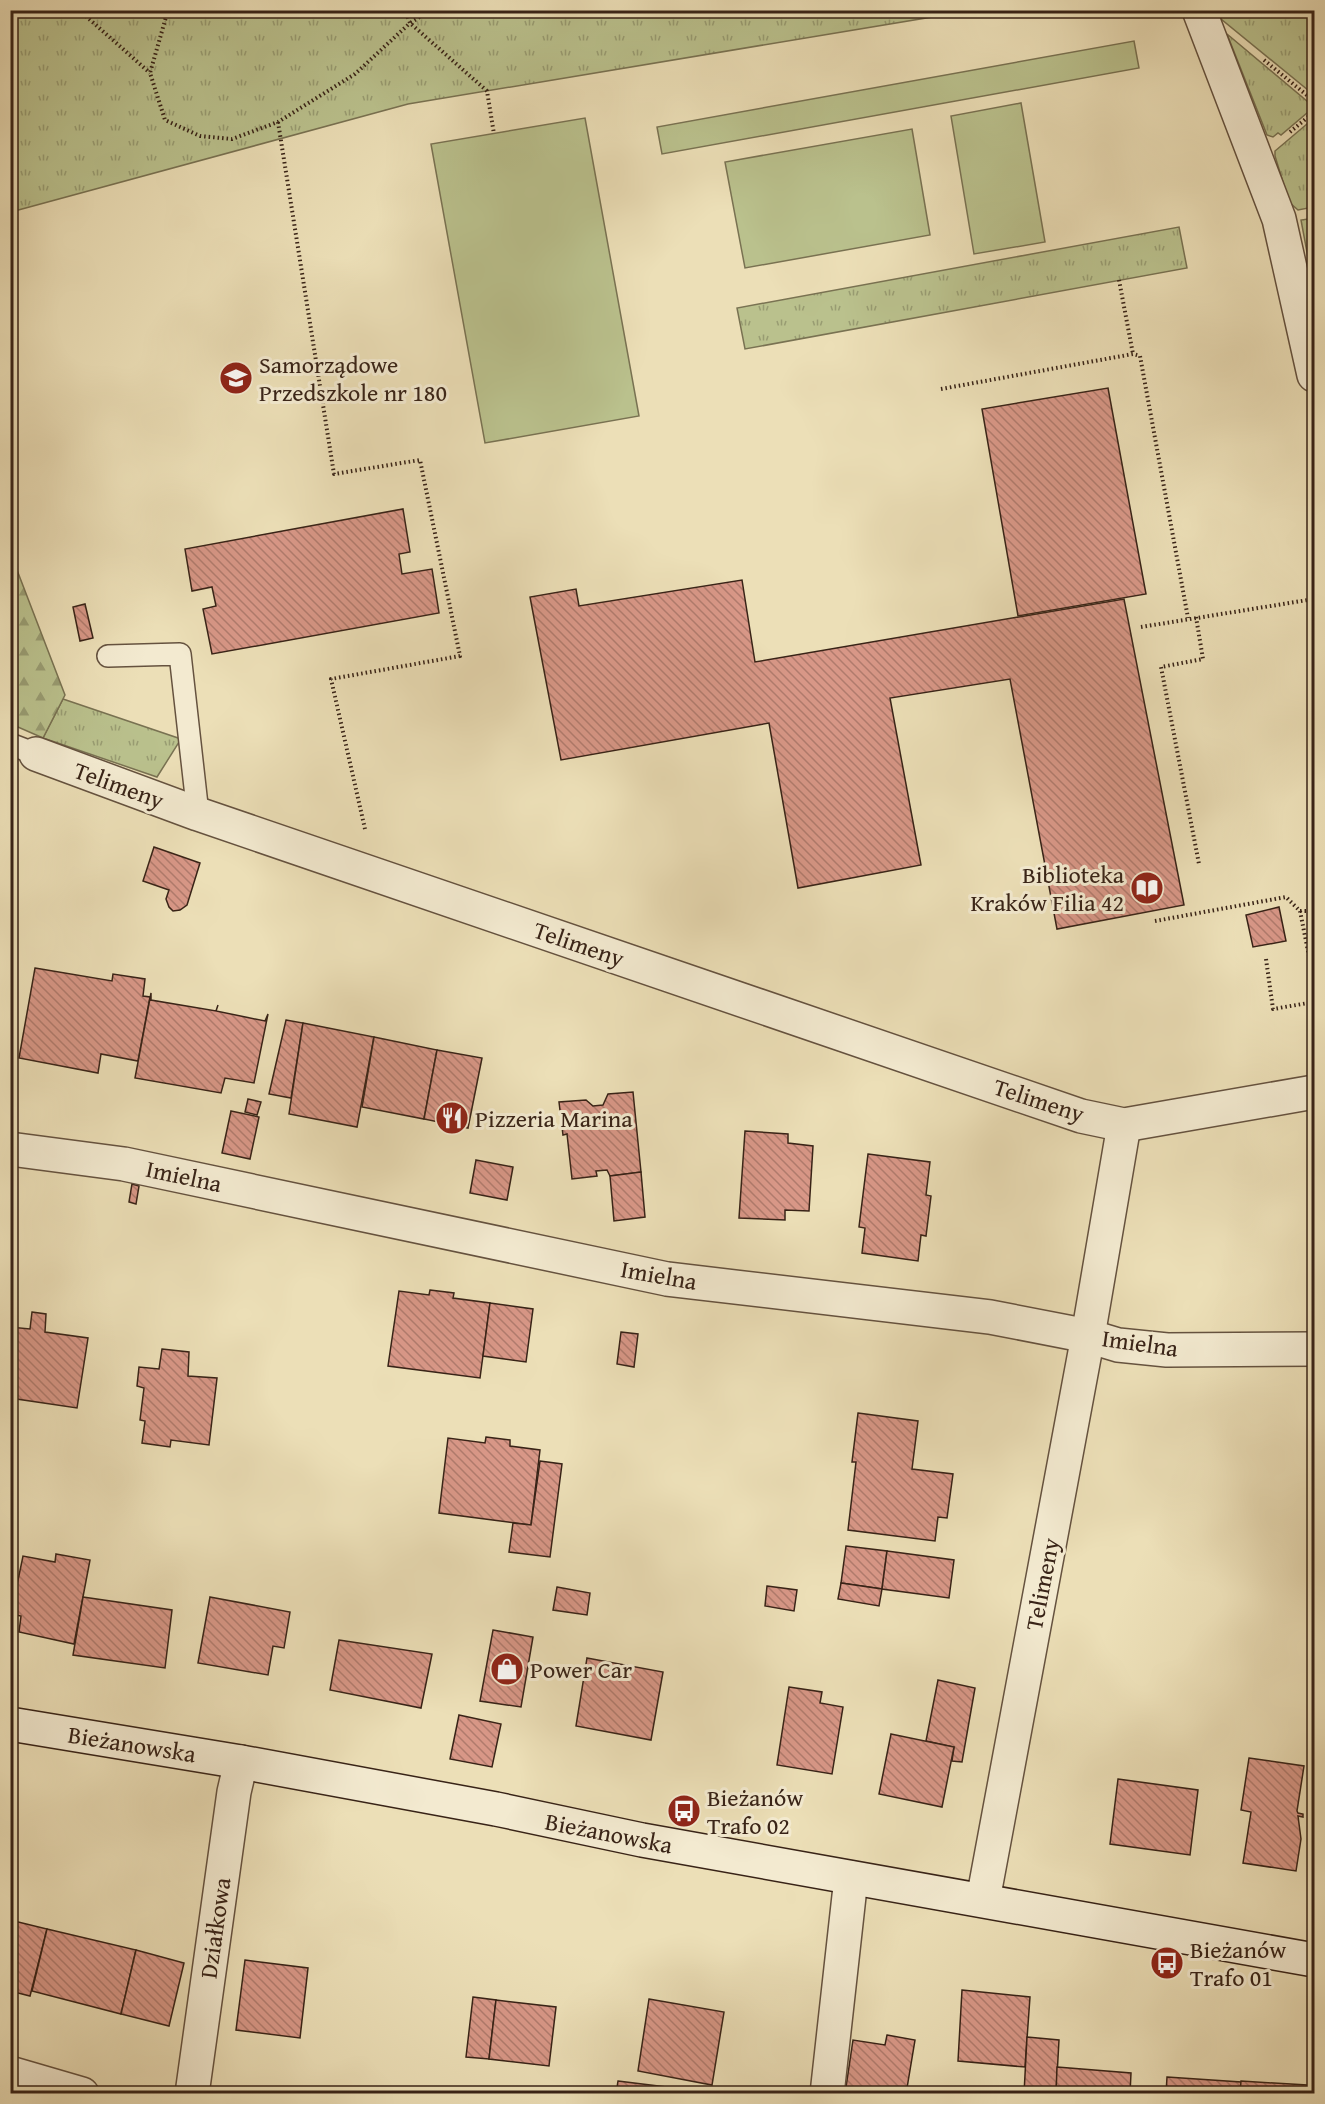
<svg xmlns="http://www.w3.org/2000/svg" width="1325" height="2104" viewBox="0 0 1325 2104" font-family="'Gentium Book Plus',serif">
	<style>
		.grass { fill: url(#grass-tufts); stroke: #797252; stroke-width: 1.5 }
		.forest { fill: url(#forest-firs); stroke: #797252; stroke-width: 1.5 }
		.pitch { fill: #bac18d; stroke: #797252; stroke-width: 1.5 }
		.building { fill: url(#building-back-hatch); stroke: #382317; stroke-width: 1.5 }
		.lines { fill: none; stroke-linecap: round; stroke-linejoin: round }
		.lane-casing { stroke: #65523f; stroke-width: 24 }
		.street-casing { stroke: #65523f; stroke-width: 36 }
		.secondary-casing { stroke: #382317; stroke-width: 36 }
		.path { stroke: #382317; stroke-width: 4; stroke-dasharray: 1.5 3; stroke-linecap: butt }
		.lane { stroke: #f3ead0; stroke-width: 21 }
		.street { stroke: #f3ead0; stroke-width: 33 }
		.secondary { stroke: #f3ead0; stroke-width: 33 }
		.labels { text-anchor: middle; dominant-baseline: central; stroke-width: 6; stroke-linejoin: round; paint-order: stroke }
		.poi-label { font-size: 24px; fill: #382317; stroke: #f3ead0; text-anchor: start }
		.street-label { font-size: 24px; fill: #382317; stroke: #f3ead0 }
	</style>
	<defs>
		<pattern id="grass-tufts" width="24" height="20" patternUnits="userSpaceOnUse" patternTransform="scale(1.5)"><rect width="24" height="20" fill="#bac18d"/><path d="M3 7l-1-3M5 7V3M7 7l1-3M15 17l-1-3M17 17v-4M19 17l1-3" fill="none" stroke="#989c72"/></pattern>
		<pattern id="forest-firs" width="22" height="20" patternUnits="userSpaceOnUse" patternTransform="scale(1.5)"><rect width="22" height="20" fill="#bac18d"/><path d="M5 1l3.5 6h-7zM16 11l3.5 6h-7z" fill="#989c72"/></pattern>
		<pattern id="building-back-hatch" width="6" height="6" patternUnits="userSpaceOnUse" patternTransform="scale(1.5)"><rect width="6" height="6" fill="#d89787"/><path d="M-1 5l2 2M0 0l6 6M5-1l2 2" fill="none" stroke="#b07b6d"/></pattern>
	</defs>
	<rect width="100%" height="100%" fill="#ecdfb7"/>
	<filter id="stains"><feTurbulence type="fractalNoise" baseFrequency=".00333" numOctaves="4"/><feColorMatrix values="0 0 0 0 .2 0 0 0 0 .09 0 0 0 0 .02 0 0 0 .5 -.17"/></filter>
	<radialGradient id="worn" r=".72"><stop offset=".6" stop-color="#630" stop-opacity="0"/><stop offset="1" stop-color="#630" stop-opacity=".3"/></radialGradient>
	<!-- grass -->
	<g class="grass">
		<polygon points="11,10 968,10 968,11 408,104 11,212"/>
		<polygon points="1217,11 1314,11 1314,95 1221,19"/>
		<polygon points="1227,34 1314,107 1281,135 1278,133 1273,137 1267,135"/>
		<polygon points="1314,118 1314,207 1298,210 1289,202 1275,156 1275,151"/>
		<polygon points="1314,218 1314,290 1301,220"/>
		<polygon points="1179,227 1187,268 745,349 737,308"/>
		<polygon points="63,699 181,739 157,777 43,738"/>
	</g>
	<!-- forest -->
	<polygon class="forest" points="11,545 12,557 65,695 43,738 11,724"/>
	<!-- pitch -->
	<g class="pitch">
		<polygon points="1134,41 1139,68 662,154 657,127"/>
		<polygon points="1021,103 1045,242 974,254 951,116"/>
		<polygon points="585,118 639,416 485,443 431,144"/>
		<polygon points="912,129 930,235 745,268 725,162"/>
	</g>
	<!-- building -->
	<g class="building">
		<polygon points="1108,388 1146,594 1018,616 982,409"/>
		<polygon points="403,509 410,552 399,554 402,574 432,569 439,613 212,654 203,609 216,606 212,587 192,591 185,549"/>
		<polygon points="742,580 755,662 1124,599 1184,905 1057,929 1010,679 890,698 921,865 798,888 769,723 561,760 530,597 576,589 579,606"/>
		<polygon points="85,604 93,638 80,641 73,607"/>
		<polygon points="154,847 200,863 187,905 180,910 173,911 169,907 166,899 169,890 143,881"/>
		<polygon points="1279,907 1286,941 1253,947 1246,915"/>
		<polygon points="35,968 112,981 113,974 145,979 143,996 150,997 138,1061 101,1054 98,1073 19,1058"/>
		<polygon points="151,993 151,1000 216,1011 218,1005 216,1011 265,1021 268,1014 254,1083 225,1078 221,1093 135,1078"/>
		<polygon points="286,1020 303,1023 291,1098 269,1094"/>
		<polygon points="303,1023 374,1037 357,1127 289,1114"/>
		<polygon points="374,1037 437,1050 424,1119 362,1107"/>
		<polygon points="437,1050 482,1058 468,1128 424,1119"/>
		<polygon points="633,1092 641,1172 610,1176 607,1170 596,1171 597,1176 572,1179 567,1134 563,1135 559,1102 586,1100 593,1106 603,1105 608,1094"/>
		<polygon points="248,1099 261,1102 257,1115 245,1112"/>
		<polygon points="231,1111 259,1117 250,1159 222,1153"/>
		<polygon points="745,1131 788,1134 788,1143 813,1146 809,1211 785,1210 785,1220 739,1218"/>
		<polygon points="868,1154 930,1162 926,1195 931,1196 926,1236 921,1235 918,1261 862,1253 865,1228 859,1227"/>
		<polygon points="476,1160 513,1167 507,1200 470,1193"/>
		<polygon points="641,1172 645,1217 614,1221 610,1176"/>
		<polygon points="132,1184 139,1186 136,1204 129,1202"/>
		<polygon points="430,1290 454,1293 453,1298 490,1303 480,1378 388,1366 399,1291 429,1295"/>
		<polygon points="490,1303 533,1309 526,1362 483,1356"/>
		<polygon points="32,1312 46,1314 45,1332 88,1338 77,1408 10,1398 10,1327 30,1329"/>
		<polygon points="621,1332 638,1334 634,1367 617,1364"/>
		<polygon points="162,1349 189,1352 188,1376 217,1378 209,1445 171,1440 170,1447 142,1443 145,1421 140,1420 144,1388 137,1386 139,1367 159,1369"/>
		<polygon points="858,1413 918,1421 912,1469 953,1474 947,1518 938,1517 935,1541 848,1530 856,1462 852,1462"/>
		<polygon points="486,1437 510,1440 510,1446 540,1450 531,1525 439,1513 448,1438 485,1443"/>
		<polygon points="540,1461 562,1464 550,1557 509,1552 513,1523 531,1525"/>
		<polygon points="846,1546 887,1551 882,1589 841,1583"/>
		<polygon points="887,1551 954,1560 949,1598 882,1589"/>
		<polygon points="56,1554 90,1560 74,1644 19,1632 21,1616 11,1614 23,1556 55,1562"/>
		<polygon points="841,1583 882,1589 879,1606 838,1599"/>
		<polygon points="767,1586 797,1590 794,1611 765,1606"/>
		<polygon points="557,1587 590,1593 587,1615 553,1610"/>
		<polygon points="83,1597 172,1610 165,1668 73,1655"/>
		<polygon points="210,1597 290,1612 284,1648 273,1646 268,1675 198,1663"/>
		<polygon points="493,1630 533,1637 521,1707 480,1701"/>
		<polygon points="339,1640 432,1654 421,1708 330,1690"/>
		<polygon points="587,1658 663,1672 651,1740 576,1726"/>
		<polygon points="938,1680 975,1688 962,1762 952,1761 954,1747 926,1741"/>
		<polygon points="789,1687 822,1692 820,1703 843,1707 832,1774 777,1765"/>
		<polygon points="459,1715 501,1724 492,1767 450,1759"/>
		<polygon points="891,1734 954,1747 942,1807 879,1794"/>
		<polygon points="1249,1758 1304,1766 1297,1811 1298,1813 1303,1814 1303,1817 1298,1816 1301,1839 1296,1871 1243,1863 1251,1812 1241,1810"/>
		<polygon points="1118,1779 1198,1790 1190,1855 1110,1844"/>
		<polygon points="10,1920 47,1929 30,1996 10,1991"/>
		<polygon points="47,1929 136,1950 121,2014 32,1991"/>
		<polygon points="136,1950 184,1963 169,2026 121,2014"/>
		<polygon points="245,1960 308,1968 300,2038 236,2030"/>
		<polygon points="962,1990 1030,1997 1025,2067 958,2061"/>
		<polygon points="473,1997 496,2000 489,2059 466,2057"/>
		<polygon points="649,1999 724,2012 712,2085 638,2071"/>
		<polygon points="496,2000 556,2007 549,2066 489,2059"/>
		<polygon points="887,2035 915,2040 906,2094 845,2094 853,2040 885,2045"/>
		<polygon points="1027,2037 1059,2040 1056,2094 1024,2094"/>
		<polygon points="1057,2067 1131,2073 1130,2094 1056,2094"/>
		<polygon points="1167,2077 1241,2082 1240,2094 1166,2094"/>
		<polygon points="618,2081 666,2087 665,2094 616,2094"/>
		<polygon points="1241,2081 1307,2085 1307,2094 1240,2094"/>
	</g>
	<g class="lines">
		<defs>
			<g id="lane">
				<polyline points="108,656 180,654 198,814"/>
				<polyline points="10,744 36,754"/>
			</g>
			<g id="street">
				<polyline points="1199,10 1279,219 1314,375"/>
				<polyline points="36,754 198,814 1081,1116 1124,1125 1314,1092"/>
				<polyline points="10,1149 124,1164 667,1279 990,1317 1088,1336 1118,1345 1167,1350 1314,1349"/>
				<polyline points="983,1900 1088,1336 1124,1125"/>
				<polyline points="10,2073 82,2094"/>
				<polyline points="192,2094 234,1792 241,1762"/>
				<polyline points="827,2094 851,1878"/>
			</g>
			<polyline id="secondary" points="10,1724 241,1762 496,1809 642,1840 1314,1960"/>
		</defs>
		<!-- lane casing -->
		<use href="#lane" class="lane-casing"/>
		<!-- street casing -->
		<use href="#street" class="street-casing"/>
		<!-- secondary casing -->
		<use href="#secondary" class="secondary-casing"/>
		<!-- path -->
		<g class="path">
			<polyline points="79,10 150,73"/>
			<polyline points="168,10 150,73 165,120 200,136 232,139 278,122 355,74 410,23 405,10"/>
			<polyline points="431,10 410,23 487,91 494,134"/>
			<polyline points="1264,60 1314,101"/>
			<polyline points="278,122 334,474 420,460 460,656 331,679 365,829"/>
			<polyline points="1290,132 1314,112"/>
			<polyline points="1119,280 1133,354"/>
			<polyline points="941,389 1133,354 1140,356 1188,618"/>
			<polyline points="1196,617 1203,659 1161,667 1199,864"/>
			<polyline points="1141,627 1314,599"/>
			<polyline points="1300,911 1314,981"/>
			<polyline points="1155,921 1286,897 1300,911 1314,911"/>
			<polyline points="1266,959 1273,1009 1314,1002"/>
		</g>
		<!-- lane -->
		<use href="#lane" class="lane"/>
		<!-- street -->
		<use href="#street" class="street"/>
		<!-- secondary -->
		<use href="#secondary" class="secondary"/>
	</g>
	<!-- icons -->
	<defs>
		<symbol id="school-disc" viewBox="-11 -11 22 22"><circle r="9.5" fill="#8f2418" stroke="#f3ead0"/><path d="M0-5L7-2L0 1L-7-2ZM-4 1L0 2.5L4 1V4Q0 6-4 4Z" fill="#fff"/></symbol>
		<symbol id="library-disc" viewBox="-11 -11 22 22"><circle r="9.5" fill="#8f2418" stroke="#f3ead0"/><path d="M-6-4Q-3-5.5-.7-3.5V5Q-3 3-6 4ZM6-4Q3-5.5 .7-3.5V5Q3 3 6 4Z" fill="#fff"/></symbol>
		<symbol id="restaurant-disc" viewBox="-11 -11 22 22"><circle r="9.5" fill="#8f2418" stroke="#f3ead0"/><path d="M-5-6h1v4h1v-4h1v4h1v-4h1v5L-1.5 .5V6h-2V.5L-5-1ZM5-6V6H3V1.5H1.5Q1.5-4 5-6Z" fill="#fff"/></symbol>
		<symbol id="shop-disc" viewBox="-11 -11 22 22"><circle r="9.5" fill="#8f2418" stroke="#f3ead0"/><path d="M-5-2.5h2.3a2.7 3.5 0 0 1 5.4 0H5L5.5 6h-11ZM-1.5-2.5h3a1.5 2.3 0 0 0-3 0Z" fill="#fff"/></symbol>
		<symbol id="bus-disc" viewBox="-11 -11 22 22"><circle r="9.5" fill="#8f2418" stroke="#f3ead0"/><path d="M-5-6H5V4H4V6H2V4H-2V6H-4V4H-5ZM-3.5-4V0h7V-4ZM-3.5 1.2v1.5H-2V1.2ZM2 1.2v1.5H3.5V1.2Z" fill="#fff"/></symbol>
	</defs>
	<g fill-rule="evenodd">
		<use href="#school-disc" x="217" y="359" width="38" height="38"/>
		<use href="#library-disc" x="1128" y="869" width="38" height="38"/>
		<use href="#restaurant-disc" x="433" y="1099" width="38" height="38"/>
		<use href="#shop-disc" x="488" y="1650" width="38" height="38"/>
		<use href="#bus-disc" x="665" y="1792" width="38" height="38"/>
		<use href="#bus-disc" x="1148" y="1944" width="38" height="38"/>
	</g>
	<g class="labels">
		<!-- poi labels -->
		<g class="poi-label">
			<text x="259" y="364">Samorządowe<tspan x="259" dy="28">Przedszkole nr 180</tspan></text>
			<text x="1124" y="874" text-anchor="end">Biblioteka<tspan x="1124" dy="28">Kraków Filia 42</tspan></text>
			<text x="475" y="1118">Pizzeria Marina</text>
			<text x="530" y="1669">Power Car</text>
			<text x="707" y="1797">Bieżanów<tspan x="707" dy="28">Trafo 02</tspan></text>
			<text x="1190" y="1949">Bieżanów<tspan x="1190" dy="28">Trafo 01</tspan></text>
		</g>
		<!-- street labels -->
		<g class="street-label">
			<text transform="translate(119 785) rotate(20)">Telimeny</text>
			<text transform="translate(579 944) rotate(19)">Telimeny</text>
			<text transform="translate(1039 1100) rotate(18)">Telimeny</text>
			<text transform="translate(184 1176) rotate(12)">Imielna</text>
			<text transform="translate(659 1275) rotate(10)">Imielna</text>
			<text transform="translate(1140 1343) rotate(8)">Imielna</text>
			<text transform="translate(1042 1584) rotate(-79)">Telimeny</text>
			<text transform="translate(132 1744) rotate(9)">Bieżanowska</text>
			<text transform="translate(609 1833) rotate(11)">Bieżanowska</text>
			<text transform="translate(215 1928) rotate(-82)">Działkowa</text>
		</g>
	</g>
	<!-- margin -->
	<rect width="1325" height="2104" fill="none" stroke="#ecdfb7" stroke-width="36"/>
	<rect x="12" y="12" width="1301" height="2080" fill="none" stroke="#382317" stroke-width="3"/>
	<rect x="18" y="18" width="1289" height="2068" fill="none" stroke="#382317" stroke-width="1.5"/>
	<rect width="100%" height="100%" filter="url(#stains)"/>
	<rect width="100%" height="100%" fill="url(#worn)"/>
</svg>
